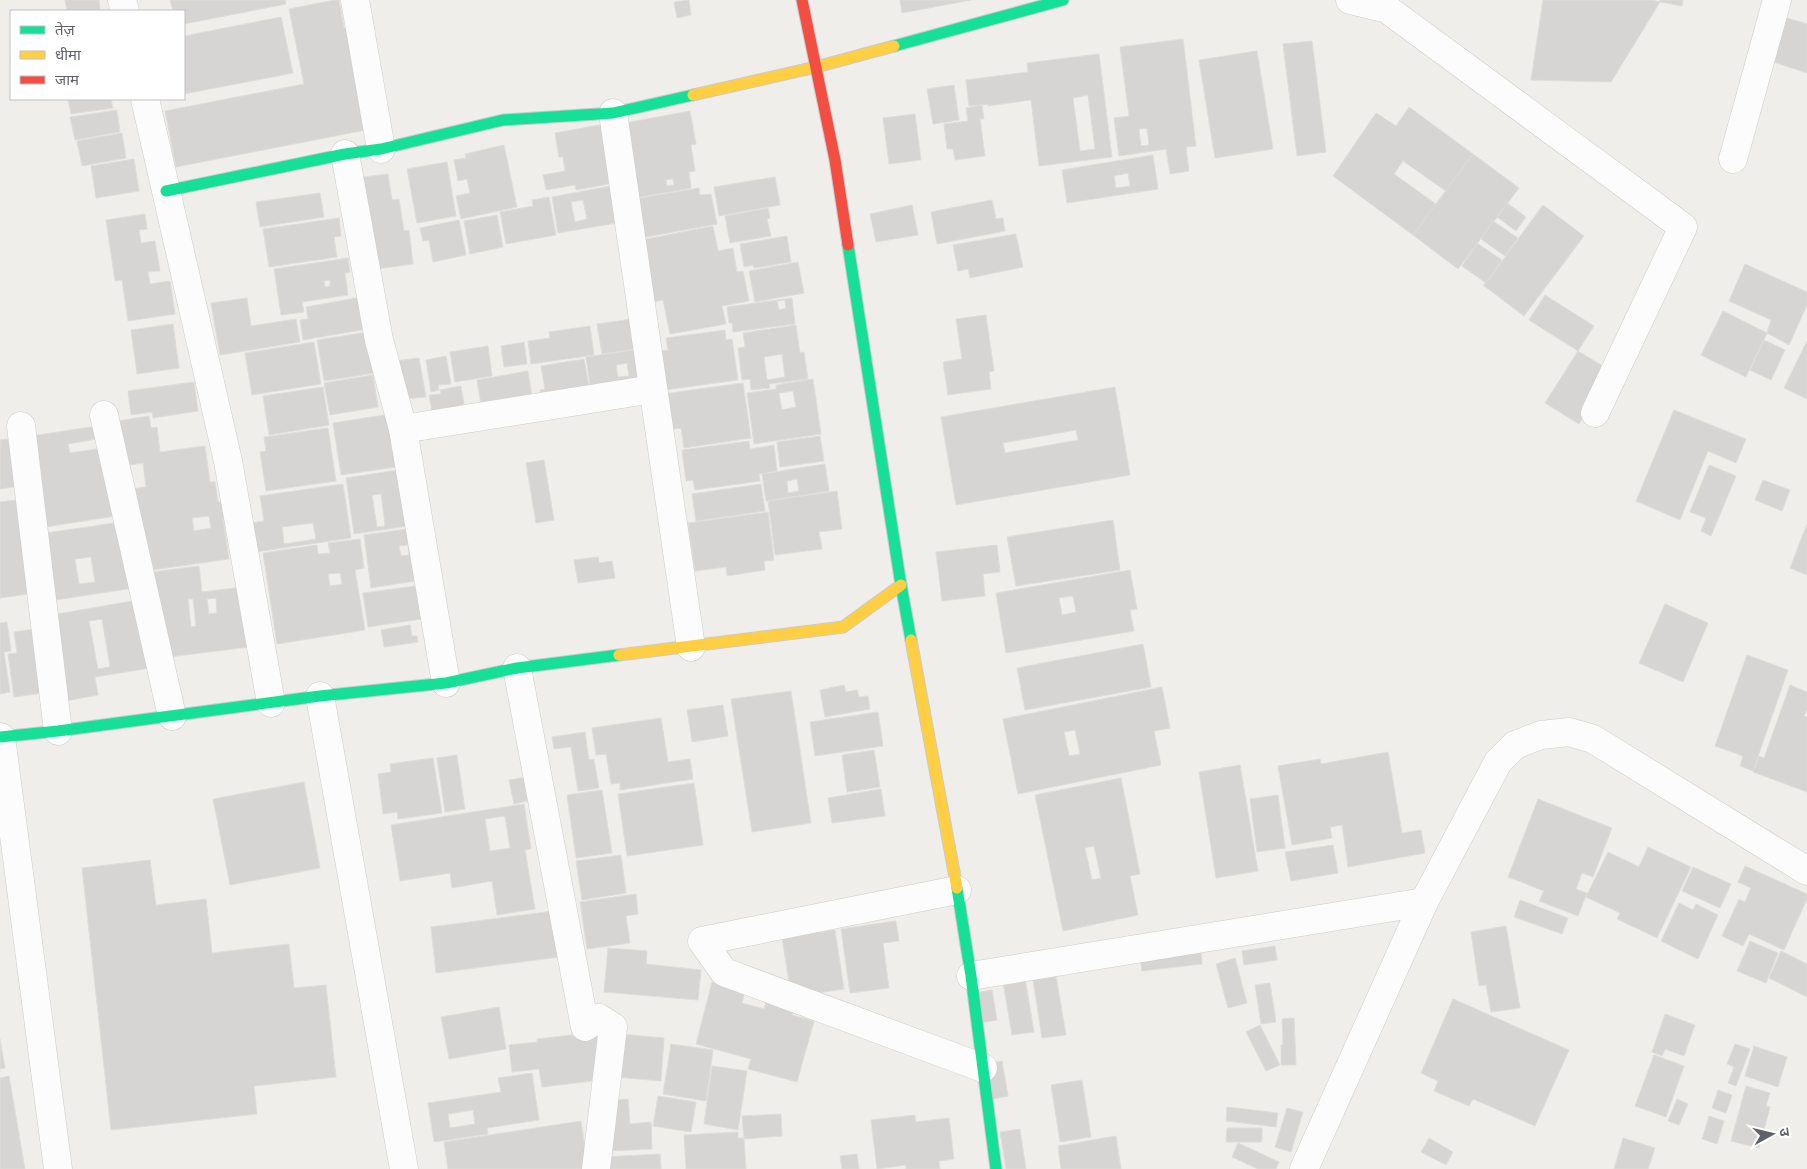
<svg xmlns="http://www.w3.org/2000/svg" width="1807" height="1169" viewBox="0 0 1807 1169" font-family="'Fira Sans','Noto Sans Devanagari',sans-serif">
	<style>
		.building { fill: #d6d5d3; stroke: #deddd9; fill-rule: evenodd }
		.lines { fill: none; stroke-linecap: round; stroke-linejoin: round }
		.street-casing { stroke: #cbcccc; stroke-width: 29 }
		.fast-casing { stroke: #cacacb; stroke-width: 13 }
		.slow-casing { stroke: #cacacb; stroke-width: 13 }
		.jam-casing { stroke: #cacacb; stroke-width: 13 }
		.street { stroke: #fdfcfc; stroke-width: 28 }
		.fast { stroke: #16e098; stroke-width: 11 }
		.slow { stroke: #ffcf43; stroke-width: 11 }
		.jam { stroke: #f24e42; stroke-width: 11 }
	</style>
	<rect width="100%" height="100%" fill="#efeeea"/>
	<!-- building -->
	<g class="building">
		<polygon points="65,0 99,0 100,11 67,11"/>
		<polygon points="170,0 285,0 286,4 184,24 184,11 173,11"/>
		<polygon points="335,0 339,0 344,28 357,26 366,130 176,167 165,111 304,84 289,9"/>
		<polygon points="689,0 691,15 677,18 674,2"/>
		<polygon points="900,0 971,0 902,13"/>
		<polygon points="1543,0 1653,0 1660,2 1611,82 1531,80"/>
		<polygon points="1660,0 1683,0 1682,6 1660,2"/>
		<polygon points="1781,16 1807,24 1807,73 1767,60"/>
		<polygon points="281,17 293,73 184,94 184,36"/>
		<path d="M1183,39L1196,146L1186,147L1189,171L1170,174L1166,149L1119,156L1114,118L1129,116L1120,47ZM1147,128L1149,145L1141,146L1139,129Z"/>
		<polygon points="1312,41 1326,152 1297,156 1283,44"/>
		<polygon points="1257,51 1273,149 1215,158 1199,60"/>
		<path d="M1099,54L1112,157L1039,166L1031,100L988,106V104L969,106L966,80L1028,72L1027,63ZM1088,95L1095,149L1080,151L1073,98Z"/>
		<polygon points="954,85 959,120 933,124 927,89"/>
		<polygon points="68,99 111,99 113,108 71,114"/>
		<polygon points="982,105 984,119 980,119 985,156 955,160 953,149 947,149 944,124 968,121 966,108"/>
		<polygon points="1409,107 1473,154 1446,191 1403,161 1394,174 1436,204 1413,235 1333,176 1376,113 1396,126"/>
		<polygon points="117,110 120,132 75,140 70,117"/>
		<path d="M690,111L696,144L691,145L695,171L689,172L691,188L631,199L625,123ZM673,179L674,185L667,186L666,180Z"/>
		<polygon points="915,114 921,160 889,164 883,118"/>
		<polygon points="605,124 620,182 576,190 575,185 546,190 543,175 565,171 563,157 559,157 555,133"/>
		<polygon points="122,133 126,158 82,166 77,141"/>
		<polygon points="504,145 517,207 461,219 456,196 470,193 467,179 458,181 454,160 466,158 465,154"/>
		<polygon points="1473,154 1519,188 1458,269 1413,235"/>
		<path d="M1153,155L1158,189L1067,203L1062,170ZM1128,173L1130,186L1116,188L1114,176Z"/>
		<polygon points="134,159 139,191 96,198 91,166"/>
		<polygon points="447,162 456,216 417,223 407,169"/>
		<polygon points="388,174 392,200 399,199 404,231 409,230 413,264 369,270 356,178"/>
		<polygon points="775,177 780,205 719,216 714,187"/>
		<path d="M616,185L622,222L558,233L552,197ZM583,200L587,219L575,222L571,202Z"/>
		<polygon points="699,188 700,195 711,194 717,224 635,239 628,200"/>
		<polygon points="320,193 324,217 260,227 256,202"/>
		<polygon points="549,197 556,235 506,244 500,212 533,206 532,200"/>
		<polygon points="992,200 996,219 1003,218 1005,231 937,244 931,212"/>
		<polygon points="1507,203 1526,217 1516,231 1497,217"/>
		<polygon points="912,205 918,235 876,242 870,214"/>
		<polygon points="1543,205 1584,236 1524,316 1483,285 1486,283"/>
		<polygon points="768,208 770,218 767,219 771,236 730,243 725,216"/>
		<polygon points="145,214 147,229 139,230 141,243 155,241 160,271 148,272 150,284 170,281 175,314 128,321 122,280 115,281 106,220"/>
		<polygon points="497,215 503,247 470,254 464,221"/>
		<polygon points="339,218 341,236 334,237 337,257 269,267 263,229"/>
		<polygon points="459,220 466,255 433,262 429,240 423,241 420,228"/>
		<polygon points="1493,221 1518,238 1505,256 1481,239"/>
		<polygon points="713,226 718,251 733,248 737,272 743,271 749,301 722,306 726,324 670,334 663,300 649,303 637,241"/>
		<polygon points="1016,234 1023,267 970,278 968,269 958,271 953,245"/>
		<polygon points="787,236 791,262 754,268 753,265 744,267 740,244"/>
		<polygon points="1477,243 1502,260 1486,283 1462,266"/>
		<path d="M348,258L350,272L345,273L348,295L302,302L304,312L281,315L274,269ZM330,280V286L325,287L324,281Z"/>
		<polygon points="798,262 804,293 755,302 749,271"/>
		<polygon points="1745,264 1807,292 1807,305 1789,345 1767,333 1771,320 1729,301"/>
		<polygon points="1545,295 1594,326 1578,351 1529,320"/>
		<polygon points="362,297 367,329 303,340 300,320 308,319 306,307"/>
		<polygon points="247,298 251,326 296,319 300,342 220,355 211,303"/>
		<path d="M792,298L795,324L733,332L732,323H729L727,307ZM785,300L786,308L779,310L777,301Z"/>
		<polygon points="1723,311 1767,333 1746,377 1701,355"/>
		<polygon points="986,315 994,371 989,372 991,389 948,395 943,362 962,359 956,319"/>
		<polygon points="632,319 637,349 602,354 597,324"/>
		<polygon points="173,324 179,368 137,374 131,330"/>
		<path d="M796,325L800,353L804,352L808,379L769,384L770,388L751,390L750,379L742,380L738,348L745,347L743,333ZM782,354L785,377L767,380L764,357Z"/>
		<polygon points="590,326 594,355 531,364 528,341 550,338 549,332"/>
		<polygon points="725,330 726,340 732,339 738,380 657,391 661,351 668,350 666,338"/>
		<polygon points="368,332 375,373 324,381 317,340"/>
		<polygon points="1764,340 1785,350 1771,380 1750,370"/>
		<polygon points="1807,341 1807,399 1784,388"/>
		<polygon points="314,342 321,384 252,395 245,353"/>
		<polygon points="524,342 527,364 504,367 501,346"/>
		<polygon points="488,346 492,376 455,382 450,352"/>
		<path d="M639,349L644,384L591,392L586,357ZM627,363L629,376L618,377L616,365Z"/>
		<polygon points="1578,351 1611,371 1579,424 1545,403"/>
		<polygon points="446,356 451,384 438,385 439,390 431,392 426,360"/>
		<polygon points="419,358 426,397 401,399 396,361"/>
		<polygon points="584,359 590,392 541,400 540,390 545,389 541,366"/>
		<polygon points="528,371 533,404 482,411 477,380"/>
		<polygon points="373,375 378,407 330,415 324,383"/>
		<path d="M813,379L821,434L754,444L747,393L776,389V385ZM793,391L796,407L782,410L779,393Z"/>
		<polygon points="194,382 198,411 153,418 152,412 131,415 128,391"/>
		<polygon points="743,383 751,438 684,448 681,428 668,430 663,394"/>
		<polygon points="461,386 466,418 434,423 429,395 441,394 440,390"/>
		<polygon points="323,387 329,425 269,435 263,396"/>
		<path d="M1115,387L1130,475L956,505L941,417ZM1076,430L1078,440L1005,453L1003,443Z"/>
		<polygon points="1674,410 1746,439 1736,463 1708,451 1680,520 1636,501"/>
		<polygon points="390,414 404,466 341,475 333,423"/>
		<path d="M149,416L151,428L157,427L160,452L205,446L210,482H215L218,502L233,500L235,517L223,519L229,559L138,572L126,490L146,487L143,463L123,466L112,422ZM209,516L211,528L194,531L192,518Z"/>
		<path d="M104,425L122,515L39,528L25,437ZM102,438L103,448L70,453L68,444Z"/>
		<polygon points="328,428 336,481 266,491 260,452 266,451 264,437"/>
		<polygon points="820,436 824,461 780,467 777,442"/>
		<polygon points="16,438 21,486 0,489 0,440"/>
		<polygon points="749,441 750,449 774,445 777,471 759,474 760,481 695,490 693,480 686,481 682,450"/>
		<polygon points="544,460 554,520 536,523 526,463"/>
		<path d="M825,464L829,491L766,501L762,474ZM797,479L799,491L788,493L787,481Z"/>
		<polygon points="1709,465 1736,476 1711,536 1701,531 1706,518 1690,512"/>
		<path d="M404,469L408,526L354,534L346,478ZM381,494L385,526L377,527L372,495Z"/>
		<polygon points="1763,480 1790,490 1782,511 1755,500"/>
		<path d="M343,484L351,538L249,553L244,524L264,521L260,496ZM313,523L316,539L284,544L282,527Z"/>
		<polygon points="761,484 765,511 696,521 692,494"/>
		<polygon points="837,491 842,529 819,532 822,549 775,555 768,501"/>
		<polygon points="23,499 35,593 0,598 0,502"/>
		<polygon points="768,512 774,560 764,561 765,570 727,576 726,567 695,571 688,523"/>
		<polygon points="1113,520 1120,570 1016,586 1007,537"/>
		<path d="M128,521L134,588L49,601L39,534ZM91,557L95,582L79,584L75,559Z"/>
		<polygon points="1807,524 1807,575 1790,568"/>
		<path d="M414,528L415,581L371,588L364,535ZM408,545L409,555L401,556L399,546Z"/>
		<path d="M360,539L364,568L355,570L365,630L277,644L263,553L317,545L318,554L330,553L328,543ZM340,573L342,584L330,586L328,574Z"/>
		<polygon points="997,545 1000,572 983,574 985,596 942,601 936,552"/>
		<polygon points="598,557 599,563 612,561 615,578 578,583 574,560"/>
		<path d="M199,566L202,592L242,587L249,647L161,658L144,573ZM216,598L217,613L209,614L207,599ZM188,599H193L196,626L191,627Z"/>
		<path d="M1130,570L1137,609L1130,610L1134,631L1006,653L996,593ZM1073,596L1076,612L1062,615L1059,598Z"/>
		<polygon points="423,585 428,618 368,627 363,593"/>
		<path d="M138,600L150,668L95,677L98,695L60,702L46,616ZM102,619L110,667L98,669L89,621Z"/>
		<polygon points="1665,604 1708,623 1683,682 1639,663"/>
		<polygon points="7,622 11,651 4,652 10,692 0,694 0,623"/>
		<polygon points="410,625 412,636 417,636 418,642 384,647 381,630"/>
		<polygon points="41,628 50,692 14,697 8,654 17,653 14,632"/>
		<polygon points="1143,644 1151,687 1025,710 1017,668"/>
		<polygon points="1747,655 1788,670 1753,771 1740,766 1743,756 1715,746"/>
		<polygon points="844,685 846,692 857,690 859,697 868,696 870,709 825,717 820,690"/>
		<polygon points="1790,685 1807,692 1807,709 1804,716 1807,717 1807,792 1753,772 1759,756 1764,758"/>
		<path d="M1162,687L1170,728L1154,731L1161,765L1018,794L1003,719ZM1075,730L1080,754L1069,756L1064,732Z"/>
		<polygon points="791,691 811,823 752,832 731,699"/>
		<polygon points="723,705 728,736 692,742 687,710"/>
		<polygon points="878,712 883,746 815,756 810,722"/>
		<polygon points="661,718 668,762 690,759 693,779 620,790 620,783 611,784 606,754 596,755 592,728"/>
		<polygon points="585,732 589,760 594,759 599,788 578,791 571,747 554,749 552,737"/>
		<polygon points="874,750 880,787 847,792 842,755"/>
		<polygon points="1388,752 1402,833 1421,830 1425,853 1348,867 1342,825 1330,827 1332,838 1292,845 1278,766 1320,759 1321,764"/>
		<polygon points="457,755 465,809 445,812 437,758"/>
		<polygon points="433,758 442,813 398,819 397,812 383,814 378,774 391,772 390,764"/>
		<polygon points="1240,765 1258,871 1216,878 1199,772"/>
		<polygon points="527,777 531,800 514,804 509,780"/>
		<path d="M1121,778L1140,874L1130,876L1138,915L1063,931L1035,795ZM1094,846L1101,878L1092,880L1085,848Z"/>
		<polygon points="304,782 320,868 230,885 213,799"/>
		<polygon points="694,783 703,845 627,856 618,794"/>
		<polygon points="881,789 885,816 832,823 828,798"/>
		<polygon points="602,790 612,853 576,858 567,795"/>
		<polygon points="1278,795 1285,848 1257,852 1250,799"/>
		<polygon points="1538,799 1612,828 1593,877 1582,873 1576,889 1587,893 1578,916 1539,901 1544,891 1508,877"/>
		<path d="M524,804L531,849L525,850L535,909L497,915L492,881L452,888L450,873L400,881L391,825ZM505,816L510,848L490,851L485,819Z"/>
		<polygon points="1333,845 1338,873 1291,881 1285,852"/>
		<polygon points="1648,847 1691,867 1657,938 1617,919 1620,913 1586,897 1608,852 1639,867"/>
		<polygon points="621,855 626,893 582,900 576,861"/>
		<polygon points="150,860 156,905 206,899 212,953 289,944 294,988 326,985 336,1077 254,1086 257,1114 111,1130 82,868"/>
		<polygon points="1745,866 1807,894 1807,899 1784,950 1749,934 1743,946 1722,936 1739,899 1745,902 1751,888 1738,882"/>
		<polygon points="1693,867 1731,884 1720,908 1682,891"/>
		<polygon points="636,894 638,914 626,916 630,943 587,949 580,902"/>
		<polygon points="1520,900 1568,918 1562,934 1514,917"/>
		<polygon points="1679,903 1693,910 1696,904 1718,915 1698,959 1661,941"/>
		<polygon points="561,910 567,956 436,973 431,927"/>
		<polygon points="896,921 899,941 883,943 889,988 850,993 841,929"/>
		<polygon points="1506,926 1520,1008 1491,1012 1486,985 1479,986 1471,932"/>
		<polygon points="835,930 844,989 804,995 803,986 790,988 782,938"/>
		<polygon points="1750,941 1778,953 1766,983 1737,971"/>
		<polygon points="1275,946 1277,960 1244,965 1242,951"/>
		<polygon points="608,948 647,951 646,964 701,970 698,1000 604,992"/>
		<polygon points="1201,949 1202,964 1142,971 1140,956"/>
		<polygon points="1781,951 1807,964 1807,997 1769,978"/>
		<polygon points="1235,958 1247,1003 1228,1008 1216,964"/>
		<polygon points="1056,976 1066,1035 1042,1038 1033,980"/>
		<polygon points="1025,978 1034,1032 1012,1035 1003,982"/>
		<polygon points="712,982 745,991 742,1003 764,1009 767,999 794,1006 792,1015 814,1021 797,1082 748,1069 751,1059 696,1044"/>
		<polygon points="1270,983 1276,1022 1261,1024 1255,985"/>
		<polygon points="992,990 997,1020 980,1023 975,993"/>
		<polygon points="1453,999 1569,1050 1535,1126 1473,1099 1469,1106 1434,1091 1438,1081 1421,1073"/>
		<polygon points="499,1007 506,1049 449,1059 441,1017"/>
		<polygon points="1665,1014 1695,1025 1684,1056 1665,1049 1662,1056 1652,1052"/>
		<polygon points="1294,1018 1296,1065 1281,1065 1281,1045 1283,1045 1282,1019"/>
		<polygon points="1260,1025 1280,1065 1266,1071 1246,1032"/>
		<polygon points="606,1031 601,1080 542,1087 539,1069 512,1072 509,1045 537,1042 537,1039"/>
		<polygon points="620,1034 664,1038 661,1081 616,1077"/>
		<polygon points="0,1039 5,1068 0,1069"/>
		<polygon points="671,1044 713,1050 706,1101 663,1094"/>
		<polygon points="1735,1044 1750,1049 1736,1086 1728,1083 1734,1067 1727,1064"/>
		<polygon points="1754,1046 1787,1057 1778,1087 1745,1076"/>
		<polygon points="1654,1055 1684,1066 1666,1117 1635,1106"/>
		<polygon points="1002,1061 1008,1096 993,1099 987,1064"/>
		<polygon points="712,1066 747,1071 738,1130 704,1124"/>
		<path d="M532,1073L539,1120L487,1128L488,1134L434,1142L428,1103L501,1092L498,1078ZM473,1110L475,1124L450,1128L448,1114Z"/>
		<polygon points="9,1076 25,1169 0,1169 0,1078"/>
		<polygon points="1082,1080 1091,1137 1060,1142 1051,1085"/>
		<polygon points="1746,1086 1770,1093 1766,1106 1770,1107 1759,1148 1731,1141"/>
		<polygon points="1718,1090 1732,1095 1726,1113 1712,1108"/>
		<polygon points="658,1096 696,1102 691,1132 653,1126"/>
		<polygon points="628,1099 630,1124 651,1122 652,1149 609,1151 606,1101"/>
		<polygon points="1677,1099 1688,1104 1679,1125 1668,1121"/>
		<polygon points="1227,1107 1278,1113 1276,1127 1226,1121"/>
		<polygon points="1287,1108 1303,1112 1291,1152 1275,1147"/>
		<polygon points="781,1114 782,1136 744,1139 742,1116"/>
		<polygon points="915,1115 916,1122 949,1118 954,1159 939,1161 940,1169 906,1169 906,1165 877,1169 871,1120"/>
		<polygon points="1709,1116 1724,1121 1717,1144 1702,1139"/>
		<polygon points="581,1121 588,1169 448,1169 444,1142"/>
		<polygon points="1227,1128 1262,1128 1262,1142 1226,1142"/>
		<polygon points="1020,1129 1026,1169 1006,1169 1000,1132"/>
		<polygon points="738,1132 738,1138 743,1138 744,1140 746,1169 686,1169 684,1135"/>
		<polygon points="1116,1136 1121,1169 1061,1169 1058,1146"/>
		<polygon points="1429,1138 1453,1152 1446,1165 1421,1152"/>
		<polygon points="1623,1138 1655,1148 1648,1169 1614,1169"/>
		<polygon points="1238,1143 1279,1162 1276,1169 1258,1169 1232,1157"/>
		<polygon points="660,1154 661,1169 603,1169 603,1157"/>
		<polygon points="857,1154 859,1169 842,1169 840,1156"/>
	</g>
	<g class="lines">
		<defs>
			<g id="street">
				<polyline points="122,0 125,11"/>
				<polyline points="355,0 381,149"/>
				<polyline points="1350,0 1387,9 1683,227 1595,413"/>
				<polyline points="145,99 228,461 271,703"/>
				<polyline points="613,113 691,647"/>
				<polyline points="345,154 379,340 403,429 446,683"/>
				<polyline points="1733,159 1777,0"/>
				<polyline points="104,415 172,716"/>
				<polyline points="21,426 58,731"/>
				<polyline points="403,429 653,389"/>
				<polyline points="517,668 585,1027 599,1018 613,1027 596,1169"/>
				<polyline points="320,696 404,1169"/>
				<polyline points="1,737 58,1169"/>
				<polyline points="957,890 702,941 724,972 983,1068"/>
				<polyline points="971,976 1424,902"/>
				<polyline points="1304,1169 1424,902 1498,762 1515,745 1541,735 1569,732 1593,739 1807,871"/>
			</g>
			<g id="fast">
				<polyline points="894,46 1063,0"/>
				<polyline points="166,191 345,154 381,149 503,120 613,113 693,95"/>
				<polyline points="848,245 901,585 911,640"/>
				<polyline points="0,737 58,731 320,696 446,683 517,668 619,655"/>
				<polyline points="957,888 971,976 996,1169"/>
			</g>
			<g id="slow">
				<polyline points="693,95 816,67 894,46"/>
				<polyline points="911,640 957,888"/>
				<polyline points="619,655 843,627 901,585"/>
			</g>
			<polyline id="jam" points="802,0 835,160 848,245"/>
		</defs>
		<!-- street casing -->
		<use href="#street" class="street-casing"/>
		<!-- fast casing -->
		<use href="#fast" class="fast-casing"/>
		<!-- slow casing -->
		<use href="#slow" class="slow-casing"/>
		<!-- jam casing -->
		<use href="#jam" class="jam-casing"/>
		<!-- street -->
		<use href="#street" class="street"/>
		<!-- fast -->
		<use href="#fast" class="fast"/>
		<!-- slow -->
		<use href="#slow" class="slow"/>
		<!-- jam -->
		<use href="#jam" class="jam"/>
	</g>
	<!-- legend -->
	<rect x="10" y="10" width="175" height="90" fill="#ffffff" stroke="#bfc1c3"/>
	<rect x="20" y="26" width="25" height="8" fill="#16e098" stroke="#bfc1c3"/>
	<text x="55" y="35" font-size="15" fill="#5f6368">तेज़</text>
	<rect x="20" y="51" width="25" height="8" fill="#ffcf43" stroke="#bfc1c3"/>
	<text x="55" y="60" font-size="15" fill="#5f6368">धीमा</text>
	<rect x="20" y="76" width="25" height="8" fill="#f24e42" stroke="#bfc1c3"/>
	<text x="55" y="85" font-size="15" fill="#5f6368">जाम</text>
	<!-- north arrow -->
	<g transform="translate(1772 1134) rotate(82)" stroke="#ffffff" stroke-width="4" paint-order="stroke">
	<path d="M0-4L9 19L0 12L-9 19Z" fill="#5f6368"/>
	<text y="-8" font-size="14" font-weight="bold" text-anchor="middle" fill="#5f6368">उ</text>
	</g>
</svg>
